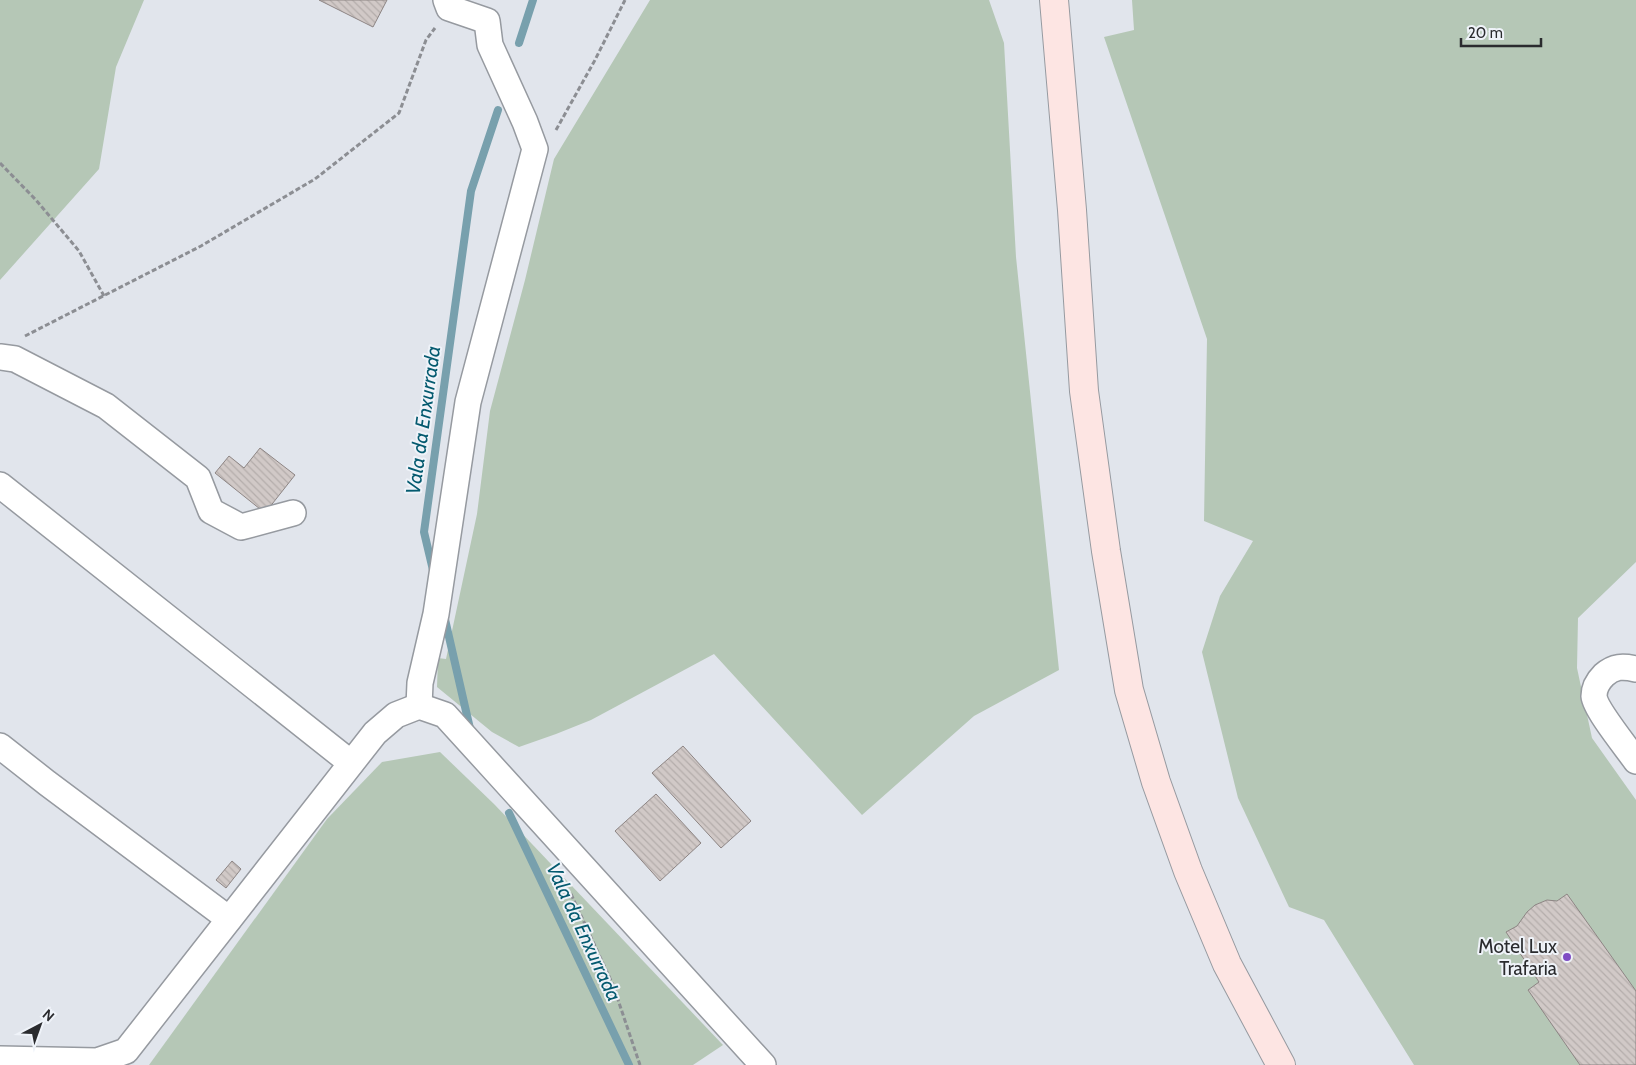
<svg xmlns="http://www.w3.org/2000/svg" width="1636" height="1065" viewBox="0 0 1636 1065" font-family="Cabin,sans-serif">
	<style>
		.grass { fill: #b5c7b6 }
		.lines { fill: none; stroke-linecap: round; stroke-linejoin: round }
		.stream { stroke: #78a0ad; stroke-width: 8 }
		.building { fill: url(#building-back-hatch); stroke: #8d8584 }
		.street-casing { stroke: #969aa0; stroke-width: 28 }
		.secondary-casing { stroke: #969aa0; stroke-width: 30 }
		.path { stroke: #8c8e93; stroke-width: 3; stroke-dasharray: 5 2.5; stroke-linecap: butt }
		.street { stroke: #fff; stroke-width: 25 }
		.secondary { stroke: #fde5e3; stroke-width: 28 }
		.poi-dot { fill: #7f4cc4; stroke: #eff3f9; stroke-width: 2 }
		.labels { text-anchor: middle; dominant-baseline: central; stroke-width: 4; stroke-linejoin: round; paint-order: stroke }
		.poi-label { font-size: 19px; fill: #2a2b2e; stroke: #eff3f9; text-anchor: end }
		.water-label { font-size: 20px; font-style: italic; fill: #045a6f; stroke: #eff3f9 }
	</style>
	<defs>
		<pattern id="building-back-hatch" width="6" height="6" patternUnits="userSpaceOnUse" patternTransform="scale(1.25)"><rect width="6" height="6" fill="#d1c9c7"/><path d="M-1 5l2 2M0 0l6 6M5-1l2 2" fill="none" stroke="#b4adab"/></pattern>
	</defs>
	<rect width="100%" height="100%" fill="#e1e5ec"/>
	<!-- grass -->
	<g class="grass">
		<polygon points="0,0 144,0 116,67 99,169 0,280"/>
		<polygon points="650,0 989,0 1004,43 1016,257 1059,670 974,716 862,815 714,654 591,720 556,734 519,747 492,732 437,687 438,658 446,659 477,514 490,411 525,280 554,159"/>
		<polygon points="1132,0 1636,0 1636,562 1578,618 1577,668 1592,738 1636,800 1636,1065 1414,1065 1324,920 1289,907 1238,798 1202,652 1220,596 1253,541 1204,521 1207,339 1104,37 1134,30"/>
		<polygon points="440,752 494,804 723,1045 693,1065 149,1065 327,819 382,762"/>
	</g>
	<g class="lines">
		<!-- stream -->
		<g class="stream">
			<polyline points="519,43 533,0"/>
			<polyline points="433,570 424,532 471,191 498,110"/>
			<polyline points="444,615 471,733"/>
			<polyline points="509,813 629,1065"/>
		</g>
	</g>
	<!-- building -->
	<g class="building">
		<polygon points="319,0 387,0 373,27"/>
		<polygon points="260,448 295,475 265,513 215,473 229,456 244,468"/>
		<polygon points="683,746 751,821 721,848 652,773"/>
		<polygon points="656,794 701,843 660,881 615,831"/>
		<polygon points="232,861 241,869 226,888 216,880"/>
		<polygon points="1567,894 1636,991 1636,1065 1580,1065 1528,990 1539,982 1506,932 1517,926 1527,912 1535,905 1547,900 1557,901"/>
	</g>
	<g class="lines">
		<defs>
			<g id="street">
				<polyline points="0,357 15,359 106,406 198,478 211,511 241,527 293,513"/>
				<polyline points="0,485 351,763"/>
				<path d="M1636,669C1623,666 1614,666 1604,675C1599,680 1594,688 1594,696C1595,709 1627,748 1636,761"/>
				<polyline points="419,706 420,683 436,614 468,402 535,149 525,122 490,45 487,21 449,8 446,0"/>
				<polyline points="0,746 47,783 229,919"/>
				<polyline points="0,1059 97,1061 126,1051 375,733 396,715 419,706 445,715 763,1065"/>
			</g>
			<polyline id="secondary" points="1054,0 1072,210 1084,391 1106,551 1129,690 1156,782 1188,871 1227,964 1281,1065"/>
		</defs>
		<!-- street casing -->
		<use href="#street" class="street-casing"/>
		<!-- secondary casing -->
		<use href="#secondary" class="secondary-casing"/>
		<!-- path -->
		<g class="path">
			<polyline points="556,130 595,60 625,0"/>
			<polyline points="0,163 36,200 79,251 104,296"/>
			<polyline points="25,336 201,246 315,179 399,113 426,40 435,28"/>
			<polyline points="571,894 613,985 640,1065"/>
		</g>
		<!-- street -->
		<use href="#street" class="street"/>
		<!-- secondary -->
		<use href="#secondary" class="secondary"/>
	</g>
	<!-- markers -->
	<circle class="poi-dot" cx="1567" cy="957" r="5"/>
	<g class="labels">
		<!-- poi labels -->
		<g class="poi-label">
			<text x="1557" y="946">Motel Lux<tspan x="1557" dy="22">Trafaria</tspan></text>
		</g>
		<!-- water labels -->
		<g class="water-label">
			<text transform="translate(423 420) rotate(-82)">Vala da Enxurrada</text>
			<text transform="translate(584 932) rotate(65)">Vala da Enxurrada</text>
		</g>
	</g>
	<!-- north arrow -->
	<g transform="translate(40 1025) rotate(41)" stroke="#eff3f9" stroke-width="4" paint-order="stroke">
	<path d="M0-4L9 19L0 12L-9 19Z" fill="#2a2b2e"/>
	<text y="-8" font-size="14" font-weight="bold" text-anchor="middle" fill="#2a2b2e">N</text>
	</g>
	<!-- scale -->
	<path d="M1461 38v8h80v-8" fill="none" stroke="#2a2b2e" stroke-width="2.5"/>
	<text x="1468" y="38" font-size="15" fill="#2a2b2e" stroke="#eff3f9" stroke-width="4" paint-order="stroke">20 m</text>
</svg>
